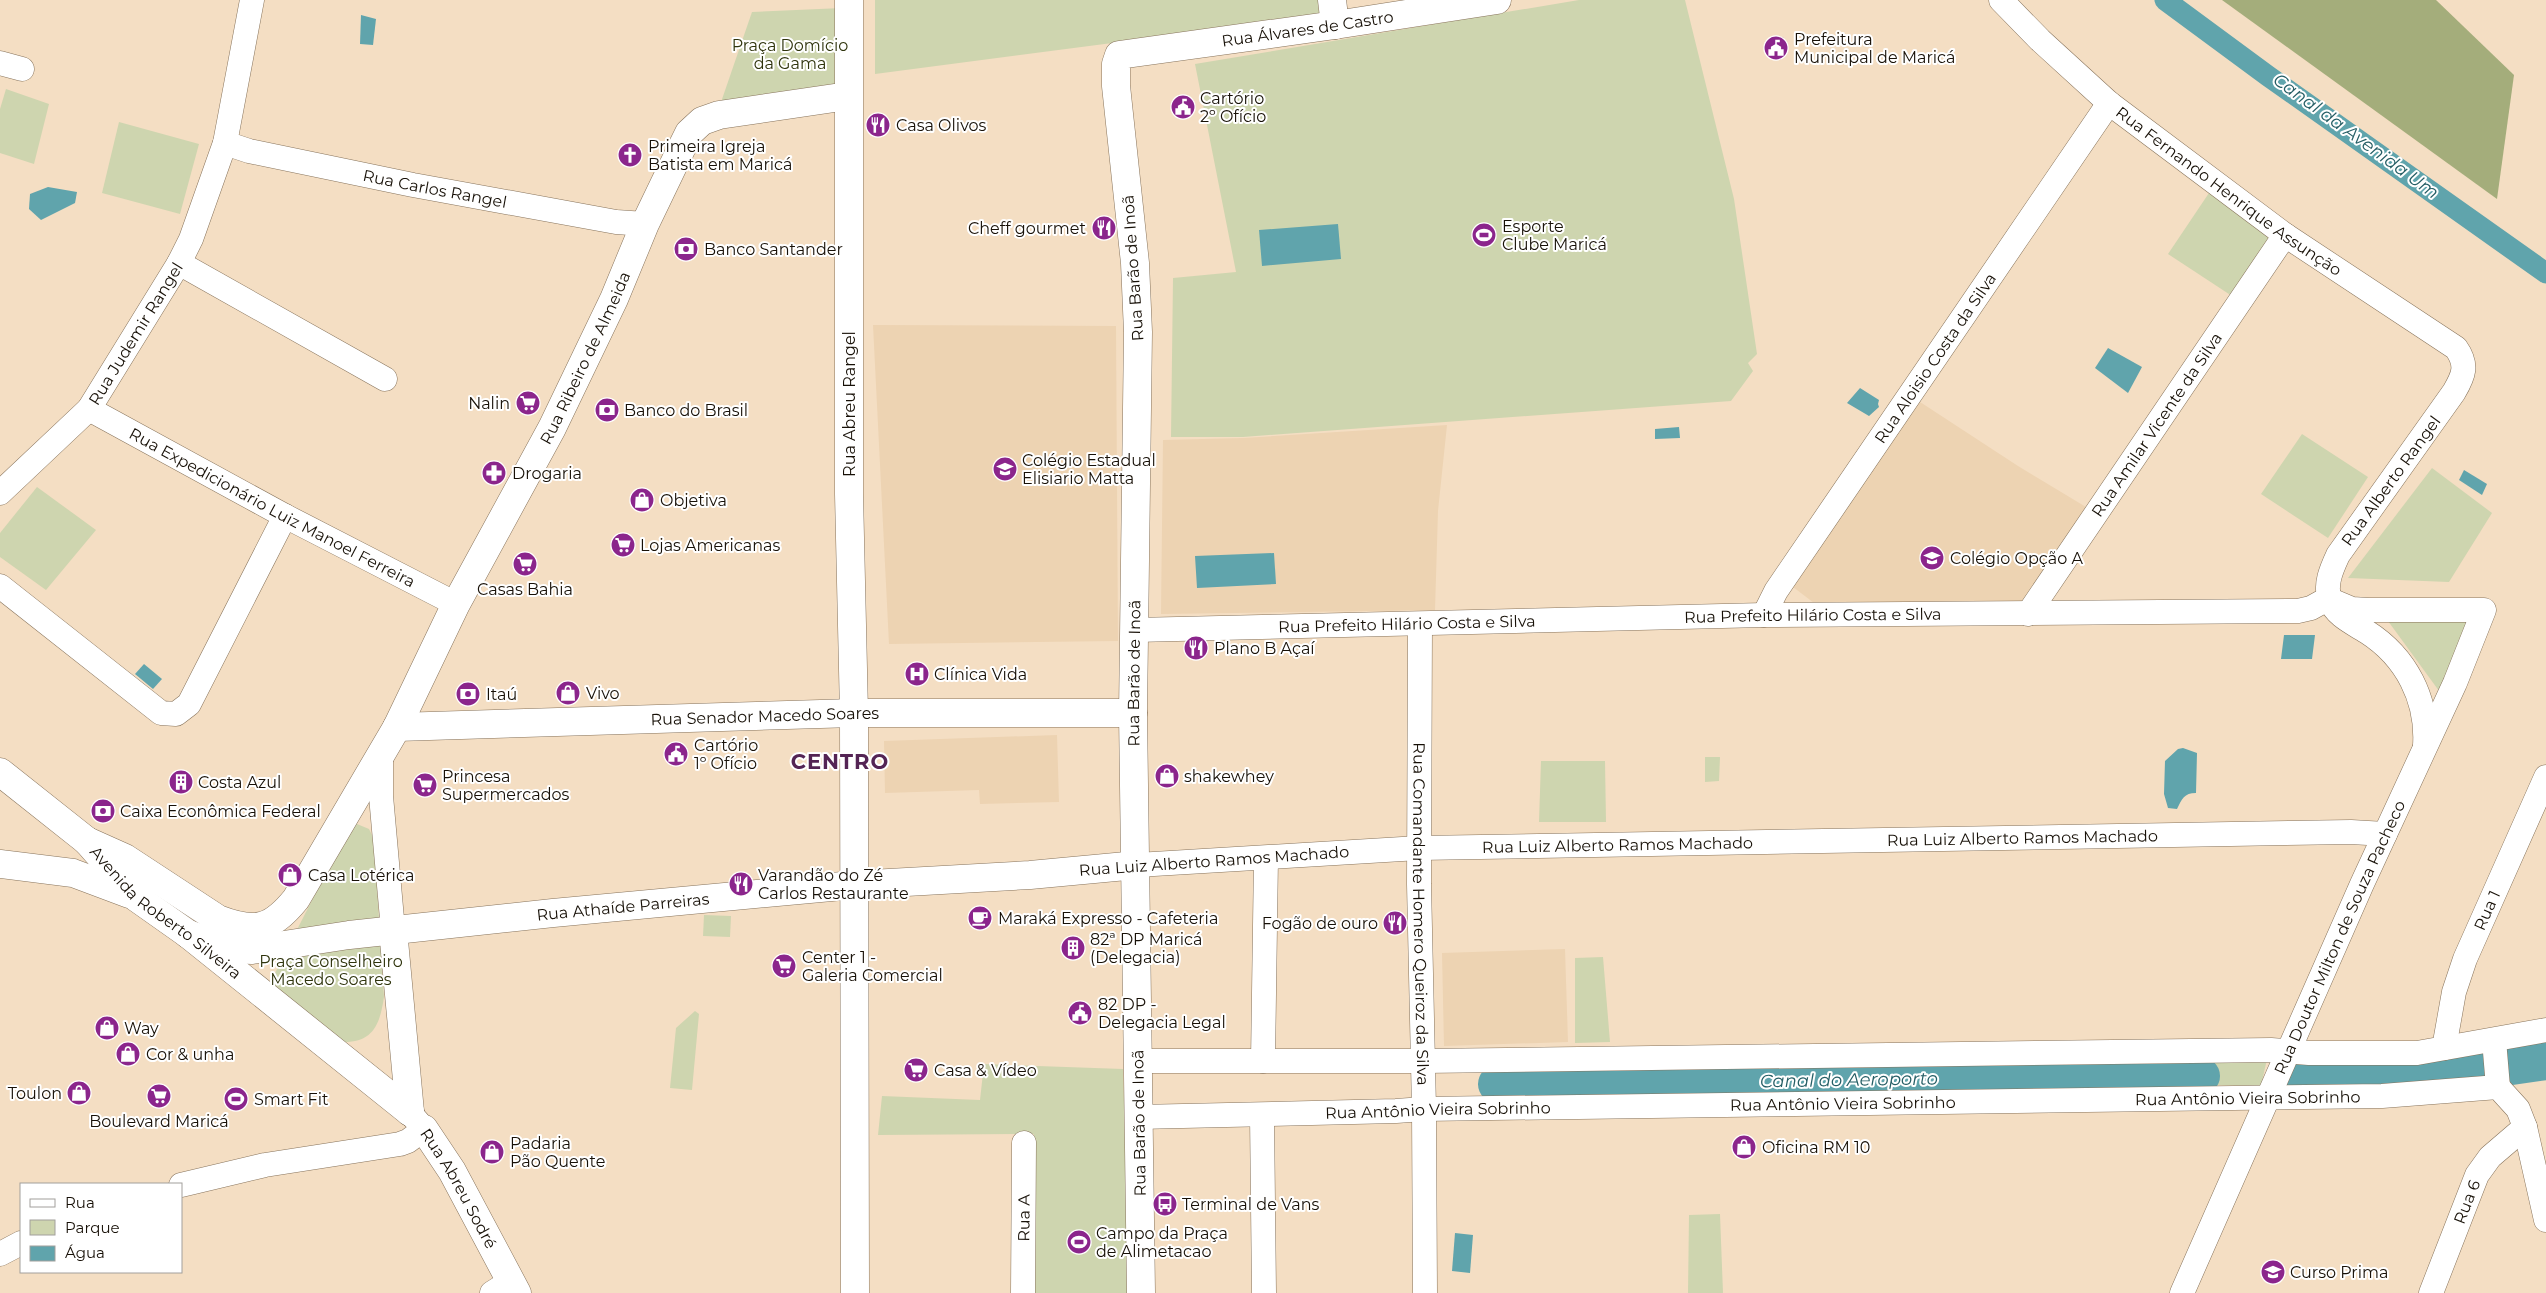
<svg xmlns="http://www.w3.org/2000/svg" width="2546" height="1293" viewBox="0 0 2546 1293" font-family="Montserrat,sans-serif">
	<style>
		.built { fill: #edd3b2 }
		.green { fill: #ced5af }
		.forest { fill: #a4ad7b }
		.water { fill: #60a4ac }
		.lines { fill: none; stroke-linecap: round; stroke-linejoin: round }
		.canal { stroke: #60a4ac; stroke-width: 21 }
		.river { stroke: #60a4ac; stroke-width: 38 }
		.minor-casing { stroke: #87735b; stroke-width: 25 }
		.major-casing { stroke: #87735b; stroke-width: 29 }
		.minor { stroke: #fff; stroke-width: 24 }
		.major { stroke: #fff; stroke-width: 28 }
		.labels { text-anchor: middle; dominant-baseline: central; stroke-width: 4; stroke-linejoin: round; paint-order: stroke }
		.street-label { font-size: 16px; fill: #171007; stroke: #fff }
		.poi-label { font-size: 16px; fill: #171007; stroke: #fff; text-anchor: start }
		.park-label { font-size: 16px; fill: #2f340c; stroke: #fff }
		.water-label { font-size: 18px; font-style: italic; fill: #255e65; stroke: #fff }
		.district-label { font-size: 21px; font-weight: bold; letter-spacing: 1px; fill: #542454; stroke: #fff }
	</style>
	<rect width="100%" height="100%" fill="#f4dec3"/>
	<!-- built -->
	<g class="built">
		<polygon points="873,325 1116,326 1118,641 889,644"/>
		<polygon points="1917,400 2018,466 2091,510 2025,602 1818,606 1793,587 1840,512 1896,436"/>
		<polygon points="1447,425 1438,511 1435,610 1161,614 1163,440 1243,438"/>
		<polygon points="1057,735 1059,802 980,804 979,790 885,793 884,741"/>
		<polygon points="1565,949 1568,1042 1444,1046 1442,953"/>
	</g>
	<!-- green -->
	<g class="green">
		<polygon points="875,0 1319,0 1319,16 875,74"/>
		<polygon points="1579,0 1685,0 1734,199 1757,354 1748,363 1753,371 1731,401 1243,437 1171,437 1173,278 1236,272 1195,64"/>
		<polygon points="842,8 842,92 720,105 752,12"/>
		<polygon points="6,89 49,104 34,164 0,153 0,109"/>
		<polygon points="119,122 199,144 180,214 102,193"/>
		<polygon points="2209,193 2275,237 2235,298 2168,254"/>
		<polygon points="2302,434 2368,477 2328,538 2261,494"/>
		<polygon points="2432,468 2492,513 2449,582 2348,578"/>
		<polygon points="37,487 96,530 46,590 0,557 0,533"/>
		<polygon points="2388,621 2469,622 2442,695"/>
		<polygon points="1705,757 1720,757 1719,781 1705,782"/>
		<polygon points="1541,761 1605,761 1606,822 1539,822"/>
		<path d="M357,824L369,829L374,839L384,997C380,1023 374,1042 344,1042L277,990L272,979L345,835L352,825Z"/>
		<polygon points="704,915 731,916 730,937 703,936"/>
		<polygon points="1603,957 1610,1042 1575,1043 1575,958"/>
		<polygon points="695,1011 699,1014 692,1090 670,1088 676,1028"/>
		<polygon points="2204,1056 2267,1059 2261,1086 2204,1085"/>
		<polygon points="2380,1062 2378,1089 2284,1089 2294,1065"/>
		<polygon points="984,1064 1123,1069 1130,1293 1031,1293 1034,1134 878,1135 882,1096 980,1100"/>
		<polygon points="1720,1214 1723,1293 1688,1293 1689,1215"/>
	</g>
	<!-- forest -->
	<polygon class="forest" points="2222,0 2436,0 2514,75 2497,199"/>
	<!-- water -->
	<g class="water">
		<polygon points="361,15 376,19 373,45 360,44"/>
		<polygon points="48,187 77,192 75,203 41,220 29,209 30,194"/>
		<polygon points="1338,224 1341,259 1262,266 1259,230"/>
		<polygon points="2108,348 2142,367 2128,393 2095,368"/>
		<polygon points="1860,388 1879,400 1878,404 1879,407 1869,416 1847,403"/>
		<polygon points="1679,427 1680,438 1655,439 1655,429"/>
		<polygon points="2464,470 2487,484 2482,495 2459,480"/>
		<polygon points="1274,553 1276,584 1197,588 1195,556"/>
		<polygon points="2284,635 2315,635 2312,659 2281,659"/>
		<polygon points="144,664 162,679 153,689 135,674"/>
		<path d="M2183,748L2197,753L2196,793C2184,793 2182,799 2177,809L2168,808L2164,794L2165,761L2178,749Z"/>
		<polygon points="1455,1233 1473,1235 1470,1273 1452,1271"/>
	</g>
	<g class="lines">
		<!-- canal -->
		<polyline class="canal" points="2165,0 2268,76 2546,273"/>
		<!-- river -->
		<g class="river">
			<polyline points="2294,1075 2463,1073 2546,1061"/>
			<polyline points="1497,1084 2201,1076"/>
		</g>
		<defs>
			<g id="minor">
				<path id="s1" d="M2001,0L2040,40L2109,103L2285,235L2456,348C2468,365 2464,375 2454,392L2338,555C2332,568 2324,585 2330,600C2336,616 2353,623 2367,632C2406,657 2428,699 2425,746"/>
				<polyline points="0,63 22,69"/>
				<path id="s2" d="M225,143L249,151L413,185L616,222L645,224"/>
				<polyline points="179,263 385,379"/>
				<path id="s3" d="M89,409L285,516L456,604"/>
				<path id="s4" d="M0,493L89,409L179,263L191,239L225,143L252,0"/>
				<polyline points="0,586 161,713 176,714 189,704 285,516"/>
				<path id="s5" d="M2028,614L2285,235"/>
				<path id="s6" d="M1764,615L1776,591L2109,103"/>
				<path id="s7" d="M1420,624L1419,884L1424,1109L1425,1293"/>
				<path id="s8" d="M1135,630L1764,615L2298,611L2311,608L2329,598"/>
				<polyline points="381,755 381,796 393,930"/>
				<path id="s9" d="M1137,865L1419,848L2351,832L2385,834"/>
				<polyline points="2494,1040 2498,1087"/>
				<path id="s10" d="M2444,1048L2454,992L2465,959L2546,777"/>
				<polyline points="1138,1061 1423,1061 2271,1050 2309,1053 2417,1053 2546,1030"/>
				<polyline points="1263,1061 1266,858"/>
				<polyline points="1262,1115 1264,1293"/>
				<path id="s11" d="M1138,1117L1396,1111L1424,1109L2382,1096L2498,1087L2518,1109L2525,1127L2546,1220"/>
				<polyline points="181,1185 265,1165 400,1144 408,1141 424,1129 411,1114"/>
				<polyline points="0,1254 21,1243"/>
				<polyline points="492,1293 511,1281"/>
				<path id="s12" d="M1023,1293L1024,1143"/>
				<path id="s13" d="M2182,1293L2362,884L2455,683L2484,610H2368L2352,609L2333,601"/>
				<path id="s14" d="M2431,1293L2477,1175L2490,1157L2525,1127"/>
			</g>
			<g id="major">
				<polyline points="849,0 849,494 854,713 855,1293"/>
				<polyline points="1332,0 1335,25"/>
				<path id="s15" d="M397,727L854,713H1133"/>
				<path id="s16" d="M0,772L87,841L137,898L188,934L410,1112"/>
				<path id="s17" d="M87,841L125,858L218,919C255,933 271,930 296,899L397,727L456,604L552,428L614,299L645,224L684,143L689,133L702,121L719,115L848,96"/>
				<polyline points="0,864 73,873 129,894"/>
				<polyline points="393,930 410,1112"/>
				<path id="s18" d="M188,934L232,949L252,950L349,935L553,913L853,885L1030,875L1137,865"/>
				<path id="s19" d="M424,1129L452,1171L517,1293"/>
				<path id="s20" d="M1141,1293L1133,713L1138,332L1135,263L1116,86V64L1119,55L1335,25L1497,0"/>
			</g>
		</defs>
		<!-- minor casing -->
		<use href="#minor" class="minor-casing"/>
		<!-- major casing -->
		<use href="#major" class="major-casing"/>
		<!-- minor -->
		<use href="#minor" class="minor"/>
		<!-- major -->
		<use href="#major" class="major"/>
	</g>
	<!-- icons -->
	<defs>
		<symbol id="civic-disc" viewBox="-11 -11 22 22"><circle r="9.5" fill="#8b258c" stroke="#fff"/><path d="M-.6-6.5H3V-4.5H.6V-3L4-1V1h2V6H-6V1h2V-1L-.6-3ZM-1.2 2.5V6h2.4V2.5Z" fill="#fff"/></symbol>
		<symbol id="restaurant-disc" viewBox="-11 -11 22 22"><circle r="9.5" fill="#8b258c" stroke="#fff"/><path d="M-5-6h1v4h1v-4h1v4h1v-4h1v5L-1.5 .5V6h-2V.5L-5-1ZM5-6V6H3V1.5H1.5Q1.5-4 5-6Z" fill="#fff"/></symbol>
		<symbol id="church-disc" viewBox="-11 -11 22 22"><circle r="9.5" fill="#8b258c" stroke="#fff"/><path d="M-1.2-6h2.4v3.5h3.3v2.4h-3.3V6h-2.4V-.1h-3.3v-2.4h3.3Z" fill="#fff"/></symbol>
		<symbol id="stadium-disc" viewBox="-11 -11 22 22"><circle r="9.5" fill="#8b258c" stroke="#fff"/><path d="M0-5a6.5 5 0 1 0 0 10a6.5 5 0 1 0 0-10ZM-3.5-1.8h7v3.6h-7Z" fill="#fff"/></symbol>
		<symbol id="bank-disc" viewBox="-11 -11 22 22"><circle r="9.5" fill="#8b258c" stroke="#fff"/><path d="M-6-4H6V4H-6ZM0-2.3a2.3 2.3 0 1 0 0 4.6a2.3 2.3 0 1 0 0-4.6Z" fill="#fff"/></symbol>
		<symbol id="supermarket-disc" viewBox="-11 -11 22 22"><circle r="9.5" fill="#8b258c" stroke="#fff"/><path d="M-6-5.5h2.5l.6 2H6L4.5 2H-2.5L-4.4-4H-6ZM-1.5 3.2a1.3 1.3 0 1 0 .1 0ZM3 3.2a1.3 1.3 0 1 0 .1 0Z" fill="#fff"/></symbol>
		<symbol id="school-disc" viewBox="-11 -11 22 22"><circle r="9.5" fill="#8b258c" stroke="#fff"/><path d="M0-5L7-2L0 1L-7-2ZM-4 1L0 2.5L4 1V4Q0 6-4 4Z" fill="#fff"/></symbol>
		<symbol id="pharmacy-disc" viewBox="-11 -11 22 22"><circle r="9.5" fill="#8b258c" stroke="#fff"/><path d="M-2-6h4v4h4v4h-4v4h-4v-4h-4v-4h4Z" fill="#fff"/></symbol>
		<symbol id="shop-disc" viewBox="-11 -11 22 22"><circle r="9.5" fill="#8b258c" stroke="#fff"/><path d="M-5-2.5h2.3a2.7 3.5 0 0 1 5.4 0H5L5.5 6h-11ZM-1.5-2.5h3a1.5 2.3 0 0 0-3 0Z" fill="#fff"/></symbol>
		<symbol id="hospital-disc" viewBox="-11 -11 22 22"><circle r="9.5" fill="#8b258c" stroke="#fff"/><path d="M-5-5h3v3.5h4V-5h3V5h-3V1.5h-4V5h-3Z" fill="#fff"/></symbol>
		<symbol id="building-disc" viewBox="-11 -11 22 22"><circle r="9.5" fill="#8b258c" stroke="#fff"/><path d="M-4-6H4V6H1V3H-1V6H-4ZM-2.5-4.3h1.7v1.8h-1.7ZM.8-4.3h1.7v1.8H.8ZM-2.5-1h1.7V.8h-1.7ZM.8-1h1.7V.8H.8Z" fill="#fff"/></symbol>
		<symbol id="cafe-disc" viewBox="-11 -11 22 22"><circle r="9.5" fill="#8b258c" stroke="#fff"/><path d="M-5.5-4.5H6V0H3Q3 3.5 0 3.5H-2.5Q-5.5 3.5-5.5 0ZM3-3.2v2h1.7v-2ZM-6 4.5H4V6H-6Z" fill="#fff"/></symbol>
		<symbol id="bus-disc" viewBox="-11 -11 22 22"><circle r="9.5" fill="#8b258c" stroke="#fff"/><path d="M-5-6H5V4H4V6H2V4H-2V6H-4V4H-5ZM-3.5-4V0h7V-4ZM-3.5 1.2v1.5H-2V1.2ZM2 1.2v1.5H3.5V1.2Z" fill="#fff"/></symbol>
		<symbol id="university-disc" viewBox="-11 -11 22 22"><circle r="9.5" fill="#8b258c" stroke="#fff"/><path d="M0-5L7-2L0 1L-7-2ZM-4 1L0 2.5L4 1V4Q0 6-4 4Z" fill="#fff"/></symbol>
	</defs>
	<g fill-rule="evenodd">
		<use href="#civic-disc" x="1762" y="34" width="28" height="28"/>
		<use href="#civic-disc" x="1169" y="93" width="28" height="28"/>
		<use href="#restaurant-disc" x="864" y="111" width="28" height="28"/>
		<use href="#church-disc" x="616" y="141" width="28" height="28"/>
		<use href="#restaurant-disc" x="1090" y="214" width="28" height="28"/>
		<use href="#stadium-disc" x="1470" y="221" width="28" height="28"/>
		<use href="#bank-disc" x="672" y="235" width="28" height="28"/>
		<use href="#supermarket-disc" x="514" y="389" width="28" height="28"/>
		<use href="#bank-disc" x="593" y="396" width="28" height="28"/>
		<use href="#school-disc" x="991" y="455" width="28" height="28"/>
		<use href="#pharmacy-disc" x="480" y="459" width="28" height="28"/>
		<use href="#shop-disc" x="628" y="486" width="28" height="28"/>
		<use href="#supermarket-disc" x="609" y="531" width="28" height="28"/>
		<use href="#school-disc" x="1918" y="544" width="28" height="28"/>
		<use href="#supermarket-disc" x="511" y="550" width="28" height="28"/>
		<use href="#restaurant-disc" x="1182" y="634" width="28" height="28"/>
		<use href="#hospital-disc" x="903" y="660" width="28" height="28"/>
		<use href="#shop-disc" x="554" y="679" width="28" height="28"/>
		<use href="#bank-disc" x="454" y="680" width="28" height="28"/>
		<use href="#civic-disc" x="662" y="740" width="28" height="28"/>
		<use href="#shop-disc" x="1153" y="762" width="28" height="28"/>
		<use href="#building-disc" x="167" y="768" width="28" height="28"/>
		<use href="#supermarket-disc" x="411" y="771" width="28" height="28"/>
		<use href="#bank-disc" x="89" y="797" width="28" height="28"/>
		<use href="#shop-disc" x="276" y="861" width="28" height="28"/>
		<use href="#restaurant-disc" x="727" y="870" width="28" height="28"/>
		<use href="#cafe-disc" x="966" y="904" width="28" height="28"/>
		<use href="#restaurant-disc" x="1381" y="909" width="28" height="28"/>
		<use href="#building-disc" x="1059" y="934" width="28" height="28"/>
		<use href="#supermarket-disc" x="770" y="952" width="28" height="28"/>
		<use href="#civic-disc" x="1066" y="999" width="28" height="28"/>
		<use href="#shop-disc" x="93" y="1014" width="28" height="28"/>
		<use href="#shop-disc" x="114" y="1040" width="28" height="28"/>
		<use href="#supermarket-disc" x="902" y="1056" width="28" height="28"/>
		<use href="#shop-disc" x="65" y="1079" width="28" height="28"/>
		<use href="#supermarket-disc" x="145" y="1082" width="28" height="28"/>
		<use href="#stadium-disc" x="222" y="1085" width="28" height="28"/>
		<use href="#shop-disc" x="1730" y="1133" width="28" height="28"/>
		<use href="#shop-disc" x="478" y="1138" width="28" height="28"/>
		<use href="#bus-disc" x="1151" y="1190" width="28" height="28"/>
		<use href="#stadium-disc" x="1065" y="1228" width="28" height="28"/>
		<use href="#university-disc" x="2259" y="1258" width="28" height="28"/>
	</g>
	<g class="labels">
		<!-- street labels -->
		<g class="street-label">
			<text stroke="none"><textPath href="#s20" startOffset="1430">Rua Álvares de Castro</textPath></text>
			<text stroke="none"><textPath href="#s2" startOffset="215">Rua Carlos Rangel</textPath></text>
			<text stroke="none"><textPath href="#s1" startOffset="298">Rua Fernando Henrique Assunção</textPath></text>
			<text transform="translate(1133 268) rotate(-94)">Rua Barão de Inoã</text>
			<text stroke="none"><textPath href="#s4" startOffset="211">Rua Judemir Rangel</textPath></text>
			<text stroke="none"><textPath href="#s17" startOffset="856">Rua Ribeiro de Almeida</textPath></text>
			<text stroke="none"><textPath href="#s6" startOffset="309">Rua Aloisio Costa da Silva</textPath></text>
			<text transform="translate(849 404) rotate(-90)">Rua Abreu Rangel</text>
			<text stroke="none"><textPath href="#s5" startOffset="229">Rua Amilar Vicente da Silva</textPath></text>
			<text transform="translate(2391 481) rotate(-54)">Rua Alberto Rangel</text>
			<text stroke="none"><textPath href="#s3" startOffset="208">Rua Expedicionário Luiz Manoel Ferreira</textPath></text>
			<text stroke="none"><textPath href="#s8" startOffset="678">Rua Prefeito Hilário Costa e Silva</textPath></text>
			<text stroke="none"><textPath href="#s8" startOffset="272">Rua Prefeito Hilário Costa e Silva</textPath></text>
			<text stroke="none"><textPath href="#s20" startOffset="620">Rua Barão de Inoã</textPath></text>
			<text stroke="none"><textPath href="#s15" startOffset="368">Rua Senador Macedo Soares</textPath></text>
			<text stroke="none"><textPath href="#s9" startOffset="886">Rua Luiz Alberto Ramos Machado</textPath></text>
			<text stroke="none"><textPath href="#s9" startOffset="481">Rua Luiz Alberto Ramos Machado</textPath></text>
			<text transform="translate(1214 861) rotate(-4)">Rua Luiz Alberto Ramos Machado</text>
			<text stroke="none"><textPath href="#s18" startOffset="440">Rua Athaíde Parreiras</textPath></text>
			<text stroke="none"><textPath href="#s10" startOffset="145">Rua 1</textPath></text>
			<text stroke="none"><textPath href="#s16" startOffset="218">Avenida Roberto Silveira</textPath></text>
			<text stroke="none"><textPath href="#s7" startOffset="290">Rua Comandante Homero Queiroz da Silva</textPath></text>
			<text stroke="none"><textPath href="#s13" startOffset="389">Rua Doutor Milton de Souza Pacheco</textPath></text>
			<text stroke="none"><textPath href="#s11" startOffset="1110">Rua Antônio Vieira Sobrinho</textPath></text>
			<text stroke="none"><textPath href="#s11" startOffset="705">Rua Antônio Vieira Sobrinho</textPath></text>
			<text stroke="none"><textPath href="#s11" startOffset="300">Rua Antônio Vieira Sobrinho</textPath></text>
			<text transform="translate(1139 1123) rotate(-91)">Rua Barão de Inoã</text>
			<text stroke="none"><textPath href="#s19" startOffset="69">Rua Abreu Sodré</textPath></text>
			<text stroke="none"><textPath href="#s14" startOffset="98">Rua 6</textPath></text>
			<text stroke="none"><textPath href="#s12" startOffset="75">Rua A</textPath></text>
		</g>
		<!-- poi labels -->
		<g class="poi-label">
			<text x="1794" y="39">Prefeitura<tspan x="1794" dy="18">Municipal de Maricá</tspan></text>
			<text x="1200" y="98">Cartório<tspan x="1200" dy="18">2º Ofício</tspan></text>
			<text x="896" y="125">Casa Olivos</text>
			<text x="648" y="146">Primeira Igreja<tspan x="648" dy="18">Batista em Maricá</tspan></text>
			<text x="1502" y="226">Esporte<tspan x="1502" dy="18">Clube Maricá</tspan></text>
			<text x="1086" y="228" text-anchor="end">Cheff gourmet</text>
			<text x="704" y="249">Banco Santander</text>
			<text x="510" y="403" text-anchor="end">Nalin</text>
			<text x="624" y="410">Banco do Brasil</text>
			<text x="1022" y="460">Colégio Estadual<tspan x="1022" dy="18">Elisiario Matta</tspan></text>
			<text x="512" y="473">Drogaria</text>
			<text x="660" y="500">Objetiva</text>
			<text x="640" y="545">Lojas Americanas</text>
			<text x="1950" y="558">Colégio Opção A</text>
			<text x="525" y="589" text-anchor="middle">Casas Bahia</text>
			<text x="1214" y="648">Plano B Açaí</text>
			<text x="934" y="674">Clínica Vida</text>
			<text x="586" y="693">Vivo</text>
			<text x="486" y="694">Itaú</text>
			<text x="694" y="745">Cartório<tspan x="694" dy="18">1º Ofício</tspan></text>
			<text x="442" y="776">Princesa<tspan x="442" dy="18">Supermercados</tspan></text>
			<text x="1184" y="776">shakewhey</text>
			<text x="198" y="782">Costa Azul</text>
			<text x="120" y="811">Caixa Econômica Federal</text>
			<text x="308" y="875">Casa Lotérica</text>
			<text x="758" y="875">Varandão do Zé<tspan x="758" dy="18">Carlos Restaurante</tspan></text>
			<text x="998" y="918">Maraká Expresso - Cafeteria</text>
			<text x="1378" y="923" text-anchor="end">Fogão de ouro</text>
			<text x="1090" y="939">82ª DP Maricá<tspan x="1090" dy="18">(Delegacia)</tspan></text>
			<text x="802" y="957">Center 1 -<tspan x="802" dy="18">Galeria Comercial</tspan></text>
			<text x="1098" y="1004">82 DP -<tspan x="1098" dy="18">Delegacia Legal</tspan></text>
			<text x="124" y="1028">Way</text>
			<text x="146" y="1054">Cor &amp; unha</text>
			<text x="934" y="1070">Casa &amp; Vídeo</text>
			<text x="62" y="1093" text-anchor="end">Toulon</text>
			<text x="254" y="1099">Smart Fit</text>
			<text x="159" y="1121" text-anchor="middle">Boulevard Maricá</text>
			<text x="510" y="1143">Padaria<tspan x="510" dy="18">Pão Quente</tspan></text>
			<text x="1762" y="1147">Oficina RM 10</text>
			<text x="1182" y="1204">Terminal de Vans</text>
			<text x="1096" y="1233">Campo da Praça<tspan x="1096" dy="18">de Alimetacao</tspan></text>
			<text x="2290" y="1272">Curso Prima</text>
		</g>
		<!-- park labels -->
		<g class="park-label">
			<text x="790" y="45">Praça Domício<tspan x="790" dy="18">da Gama</tspan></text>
			<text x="331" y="961">Praça Conselheiro<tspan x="331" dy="18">Macedo Soares</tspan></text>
		</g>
		<!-- water labels -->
		<g class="water-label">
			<text transform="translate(2356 136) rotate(36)">Canal da Avenida Um</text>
			<text transform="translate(1849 1080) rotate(-1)">Canal do Aeroporto</text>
		</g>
		<!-- district labels -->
		<g class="district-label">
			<text x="840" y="761">CENTRO</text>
		</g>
	</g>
	<!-- legend -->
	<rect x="20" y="1183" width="162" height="90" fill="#ffffff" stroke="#a29f9c"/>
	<rect x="30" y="1199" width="25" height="8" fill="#ffffff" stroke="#a29f9c"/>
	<text x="65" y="1208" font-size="15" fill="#171007">Rua</text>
	<rect x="30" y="1220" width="25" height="15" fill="#ced5af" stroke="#a29f9c"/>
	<text x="65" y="1233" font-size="15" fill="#171007">Parque</text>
	<rect x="30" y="1246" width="25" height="15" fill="#60a4ac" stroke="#a29f9c"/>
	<text x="65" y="1258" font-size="15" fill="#171007">Água</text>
</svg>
